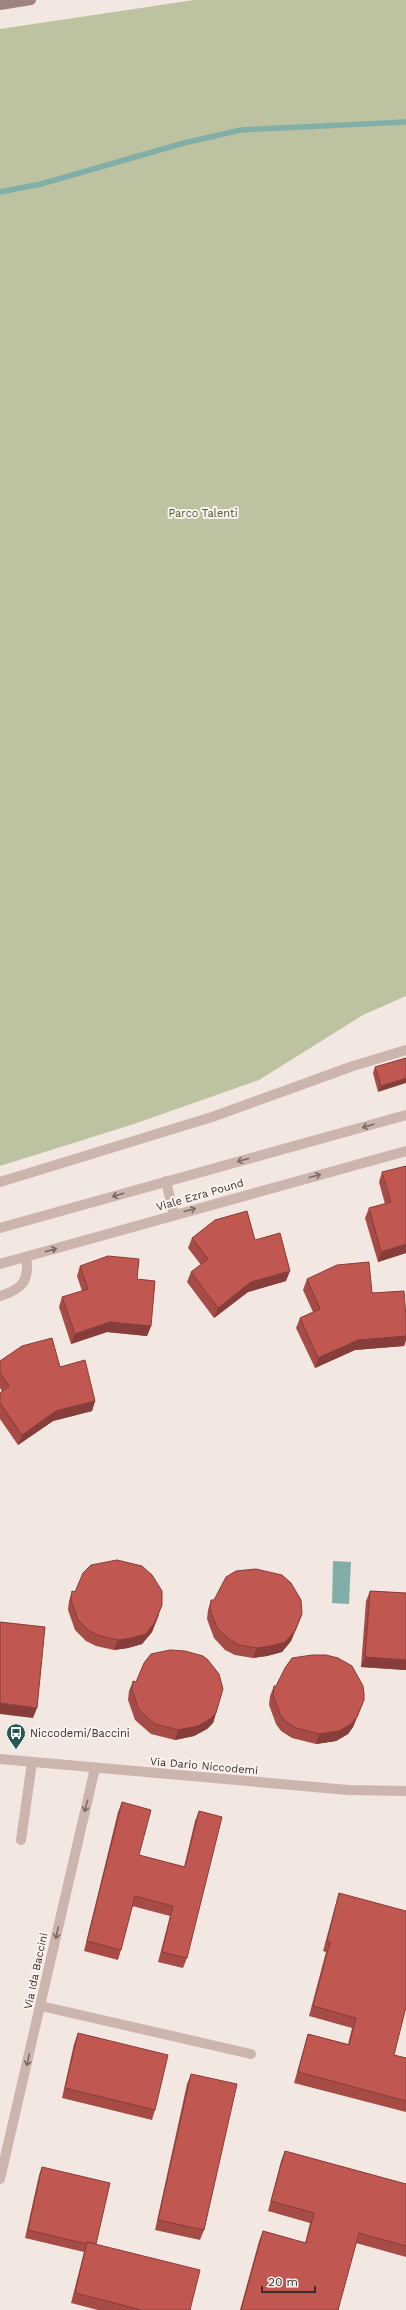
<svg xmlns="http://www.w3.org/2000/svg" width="406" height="2310" viewBox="0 0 406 2310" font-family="'Work Sans',sans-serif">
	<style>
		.green { fill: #bdc2a1 }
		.water { fill: #81afa8 }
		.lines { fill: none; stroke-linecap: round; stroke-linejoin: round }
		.stream { stroke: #81afa8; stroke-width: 5.5 }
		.lane { stroke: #cbb5ad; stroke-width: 10 }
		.street { stroke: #cbb5ad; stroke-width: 10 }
		.secondary { stroke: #9f847e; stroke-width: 10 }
		.wall { fill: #a64b46 }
		.shaded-wall { fill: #873d39 }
		.building { fill: #c15751; stroke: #873d39 }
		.oneway { stroke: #7b6a66 }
		.labels { text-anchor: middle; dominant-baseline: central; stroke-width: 4; stroke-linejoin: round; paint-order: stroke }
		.park-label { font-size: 11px; fill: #505730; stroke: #faf2ee }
		.street-label { font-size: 11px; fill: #3a2d2b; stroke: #faf2ee }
		.poi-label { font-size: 11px; fill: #3a2d2b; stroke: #faf2ee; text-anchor: start }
	</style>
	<rect width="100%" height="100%" fill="#f3e7e1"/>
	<!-- green -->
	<polygon class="green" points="194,0 406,0 406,996 363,1015 259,1080 134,1124 0,1166 0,29"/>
	<!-- water -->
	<polygon class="water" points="333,1561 351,1562 349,1604 332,1603"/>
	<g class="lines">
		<!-- stream -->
		<polyline class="stream" points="0,192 41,184 184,143 241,130 406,122"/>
		<!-- lane -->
		<g class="lane">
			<polyline points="0,1182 212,1117 353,1066 406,1050"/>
			<path d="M0,1296C23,1289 30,1280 26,1257"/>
			<polyline points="21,1840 32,1762"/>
		</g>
		<!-- street -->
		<g class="street">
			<polyline points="166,1181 174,1215"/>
			<polyline points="0,1228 406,1115"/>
			<polyline points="0,1264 406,1151"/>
			<polyline points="0,1759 348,1790 406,1791"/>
			<polyline points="41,2006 251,2054"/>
			<polyline points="0,2179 95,1768"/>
		</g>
		<!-- secondary -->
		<polyline class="secondary" points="0,5 31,0"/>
	</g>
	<!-- wall -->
	<g class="wall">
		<polygon points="406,1058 378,1092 373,1073 375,1067"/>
		<polygon points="382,1172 406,1253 378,1262 365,1218 369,1208 385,1204 379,1182"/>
		<polygon points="192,1238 255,1240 286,1281 248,1292 214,1318 187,1282 191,1272 201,1265 188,1248"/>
		<polygon points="80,1266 137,1279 151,1326 147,1336 107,1332 71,1344 59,1307 62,1297 82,1291 77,1276"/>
		<polygon points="307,1279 372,1293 406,1318 406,1340 404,1346 355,1350 315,1368 296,1328 300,1318 313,1312 303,1290"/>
		<polygon points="0,1361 60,1367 95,1401 92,1411 53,1421 18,1445 0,1419 0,1393 2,1391 0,1388"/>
		<polygon points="72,1591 159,1615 152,1632 142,1644 128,1648 114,1650 96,1646 86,1641 75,1630 68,1610 69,1601"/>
		<polygon points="370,1591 406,1593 406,1670 361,1667 366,1601"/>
		<polygon points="211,1600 214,1600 298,1624 291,1641 282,1652 267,1656 253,1658 235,1655 225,1650 214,1638 207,1619 208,1610"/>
		<polygon points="133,1681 136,1682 216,1713 213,1723 207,1729 194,1736 175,1740 151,1734 135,1720 128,1700 129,1691"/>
		<polygon points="274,1686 276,1686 360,1710 353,1727 348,1734 336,1741 316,1744 292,1738 281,1731 276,1724 269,1705 270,1696"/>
		<polygon points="122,1802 139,1855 184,1867 195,1821 199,1811 187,1958 183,1968 158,1962 170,1916 132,1906 121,1950 118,1960 84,1951 118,1812"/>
		<polygon points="339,1893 394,2055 406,2058 406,2112 294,2083 305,2044 308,2034 348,2044 352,2028 309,2016 326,1952 323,1951 336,1903"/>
		<polygon points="78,2033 155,2110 152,2120 62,2098 74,2044"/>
		<polygon points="191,2074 204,2230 200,2240 155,2230 187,2084"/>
		<polygon points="285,2151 406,2184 406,2257 356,2243 338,2310 240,2310 259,2241 263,2231 305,2243 310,2223 268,2211 281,2161"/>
		<polygon points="42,2167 96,2244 190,2310 98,2310 71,2303 84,2252 25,2238 39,2175"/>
	</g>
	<!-- shaded-wall -->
	<g class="shaded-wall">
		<polygon points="406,1078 406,1083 378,1092 381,1086"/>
		<polygon points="406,1244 406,1253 378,1262 381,1252"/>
		<polygon points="290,1271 286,1281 248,1292 214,1318 218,1308 251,1282"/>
		<polygon points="110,1322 151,1326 147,1336 107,1332 71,1344 75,1334"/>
		<polygon points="406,1336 406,1340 404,1346 355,1350 315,1368 318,1358 358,1340"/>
		<polygon points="95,1401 92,1411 53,1421 18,1445 22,1435 56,1411"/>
		<polygon points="162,1605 152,1632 142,1644 128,1648 114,1650 118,1640"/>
		<polygon points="302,1614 291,1641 282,1652 267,1656 253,1658 257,1648"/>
		<polygon points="365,1657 406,1660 406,1670 361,1667"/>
		<polygon points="364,1700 353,1727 348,1734 336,1741 316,1744 319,1734"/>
		<polygon points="0,1703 37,1708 33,1718 0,1714"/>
		<polygon points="216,1713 213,1723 207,1729 194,1736 175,1740 178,1730"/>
	</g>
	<!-- building -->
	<g class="building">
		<polygon points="406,1058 406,1078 381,1086 375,1067"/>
		<polygon points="406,1166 406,1244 381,1252 369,1208 391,1202 382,1172"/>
		<polygon points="247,1211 255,1240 280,1233 290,1271 251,1282 218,1308 191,1272 208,1259 192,1238 215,1220"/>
		<polygon points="108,1256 139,1259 137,1279 155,1281 151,1326 110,1322 75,1334 62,1297 88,1289 80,1266"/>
		<polygon points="369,1262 372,1293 404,1291 406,1318 406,1336 358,1340 318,1358 300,1318 320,1309 307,1279 337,1265"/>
		<polygon points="52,1338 60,1367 85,1360 95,1401 56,1411 22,1435 0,1403 0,1393 9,1386 0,1373 0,1361 22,1346"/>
		<polygon points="117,1560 142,1566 152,1575 162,1591 162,1605 155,1622 146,1634 131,1638 118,1640 100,1636 89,1631 78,1620 71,1600 72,1591 75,1592 83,1573 91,1565"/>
		<polygon points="256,1569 282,1575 291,1583 301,1600 302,1614 295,1631 285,1642 270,1646 257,1648 239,1645 229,1639 217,1628 210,1609 211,1600 214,1600 226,1577 236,1571"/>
		<polygon points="370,1591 406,1593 406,1660 365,1657"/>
		<polygon points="0,1622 45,1627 37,1708 0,1703"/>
		<polygon points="170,1650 185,1651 203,1656 208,1660 219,1674 223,1689 216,1713 210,1719 198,1726 178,1730 155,1724 139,1710 132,1690 133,1681 136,1682 144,1663 151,1654"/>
		<polygon points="312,1655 326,1655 338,1658 352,1666 363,1686 364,1693 364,1700 357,1717 351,1724 339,1731 319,1734 296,1728 285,1721 280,1714 273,1695 274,1686 276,1686 285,1668 292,1658"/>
		<polygon points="122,1802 151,1810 139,1855 185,1867 199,1811 222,1817 187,1958 162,1952 173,1906 135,1896 121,1950 87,1941"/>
		<polygon points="339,1893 406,1911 406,2007 394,2055 406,2058 406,2101 298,2072 308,2034 349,2045 356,2018 313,2006 330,1942 327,1941"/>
		<polygon points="78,2033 168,2055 155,2110 65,2088"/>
		<polygon points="191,2074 237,2084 204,2230 158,2220"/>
		<polygon points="285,2151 406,2184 406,2246 359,2233 338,2310 241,2310 263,2231 306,2243 314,2213 271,2201"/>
		<polygon points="42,2167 110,2183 96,2244 87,2242 87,2244 28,2230"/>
		<polygon points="87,2242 200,2270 190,2310 142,2310 75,2293"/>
	</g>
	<!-- one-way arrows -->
	<defs><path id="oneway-shaft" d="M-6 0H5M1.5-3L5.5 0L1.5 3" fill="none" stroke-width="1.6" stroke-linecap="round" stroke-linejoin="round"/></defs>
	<g class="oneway">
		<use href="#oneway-shaft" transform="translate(368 1126) rotate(164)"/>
		<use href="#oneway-shaft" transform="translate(243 1160) rotate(165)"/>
		<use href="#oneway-shaft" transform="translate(315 1176) rotate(-15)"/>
		<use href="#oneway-shaft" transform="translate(118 1195) rotate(164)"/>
		<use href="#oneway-shaft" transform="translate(190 1210) rotate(-15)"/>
		<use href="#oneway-shaft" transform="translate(51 1250) rotate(-16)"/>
		<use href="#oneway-shaft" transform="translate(86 1806) rotate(104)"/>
		<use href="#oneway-shaft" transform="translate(57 1933) rotate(102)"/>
		<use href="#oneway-shaft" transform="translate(28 2060) rotate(103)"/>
	</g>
	<!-- icons -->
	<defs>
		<symbol id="bus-pin" viewBox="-11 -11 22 30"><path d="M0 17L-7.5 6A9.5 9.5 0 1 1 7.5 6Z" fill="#225a53" stroke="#faf2ee"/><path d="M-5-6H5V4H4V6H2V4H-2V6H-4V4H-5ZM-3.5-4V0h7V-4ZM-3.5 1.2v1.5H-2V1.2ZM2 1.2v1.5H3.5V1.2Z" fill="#fff"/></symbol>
	</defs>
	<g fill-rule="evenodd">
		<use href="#bus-pin" x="5" y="1722" width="22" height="30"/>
	</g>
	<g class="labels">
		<!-- park labels -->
		<g class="park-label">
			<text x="203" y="513">Parco Talenti</text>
		</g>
		<!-- street labels -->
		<g class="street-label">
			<text transform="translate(200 1195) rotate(-16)">Viale Ezra Pound</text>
			<text transform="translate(204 1766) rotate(5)">Via Dario Niccodemi</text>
			<text transform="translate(36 1971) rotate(-78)">Via Ida Baccini</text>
		</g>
		<!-- poi labels -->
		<g class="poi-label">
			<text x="30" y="1733">Niccodemi/Baccini</text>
		</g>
	</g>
	<!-- scale -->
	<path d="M262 2286v6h53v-6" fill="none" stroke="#3a2d2b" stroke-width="2"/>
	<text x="268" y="2286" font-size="12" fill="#3a2d2b" stroke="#faf2ee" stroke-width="3" paint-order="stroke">20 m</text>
</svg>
